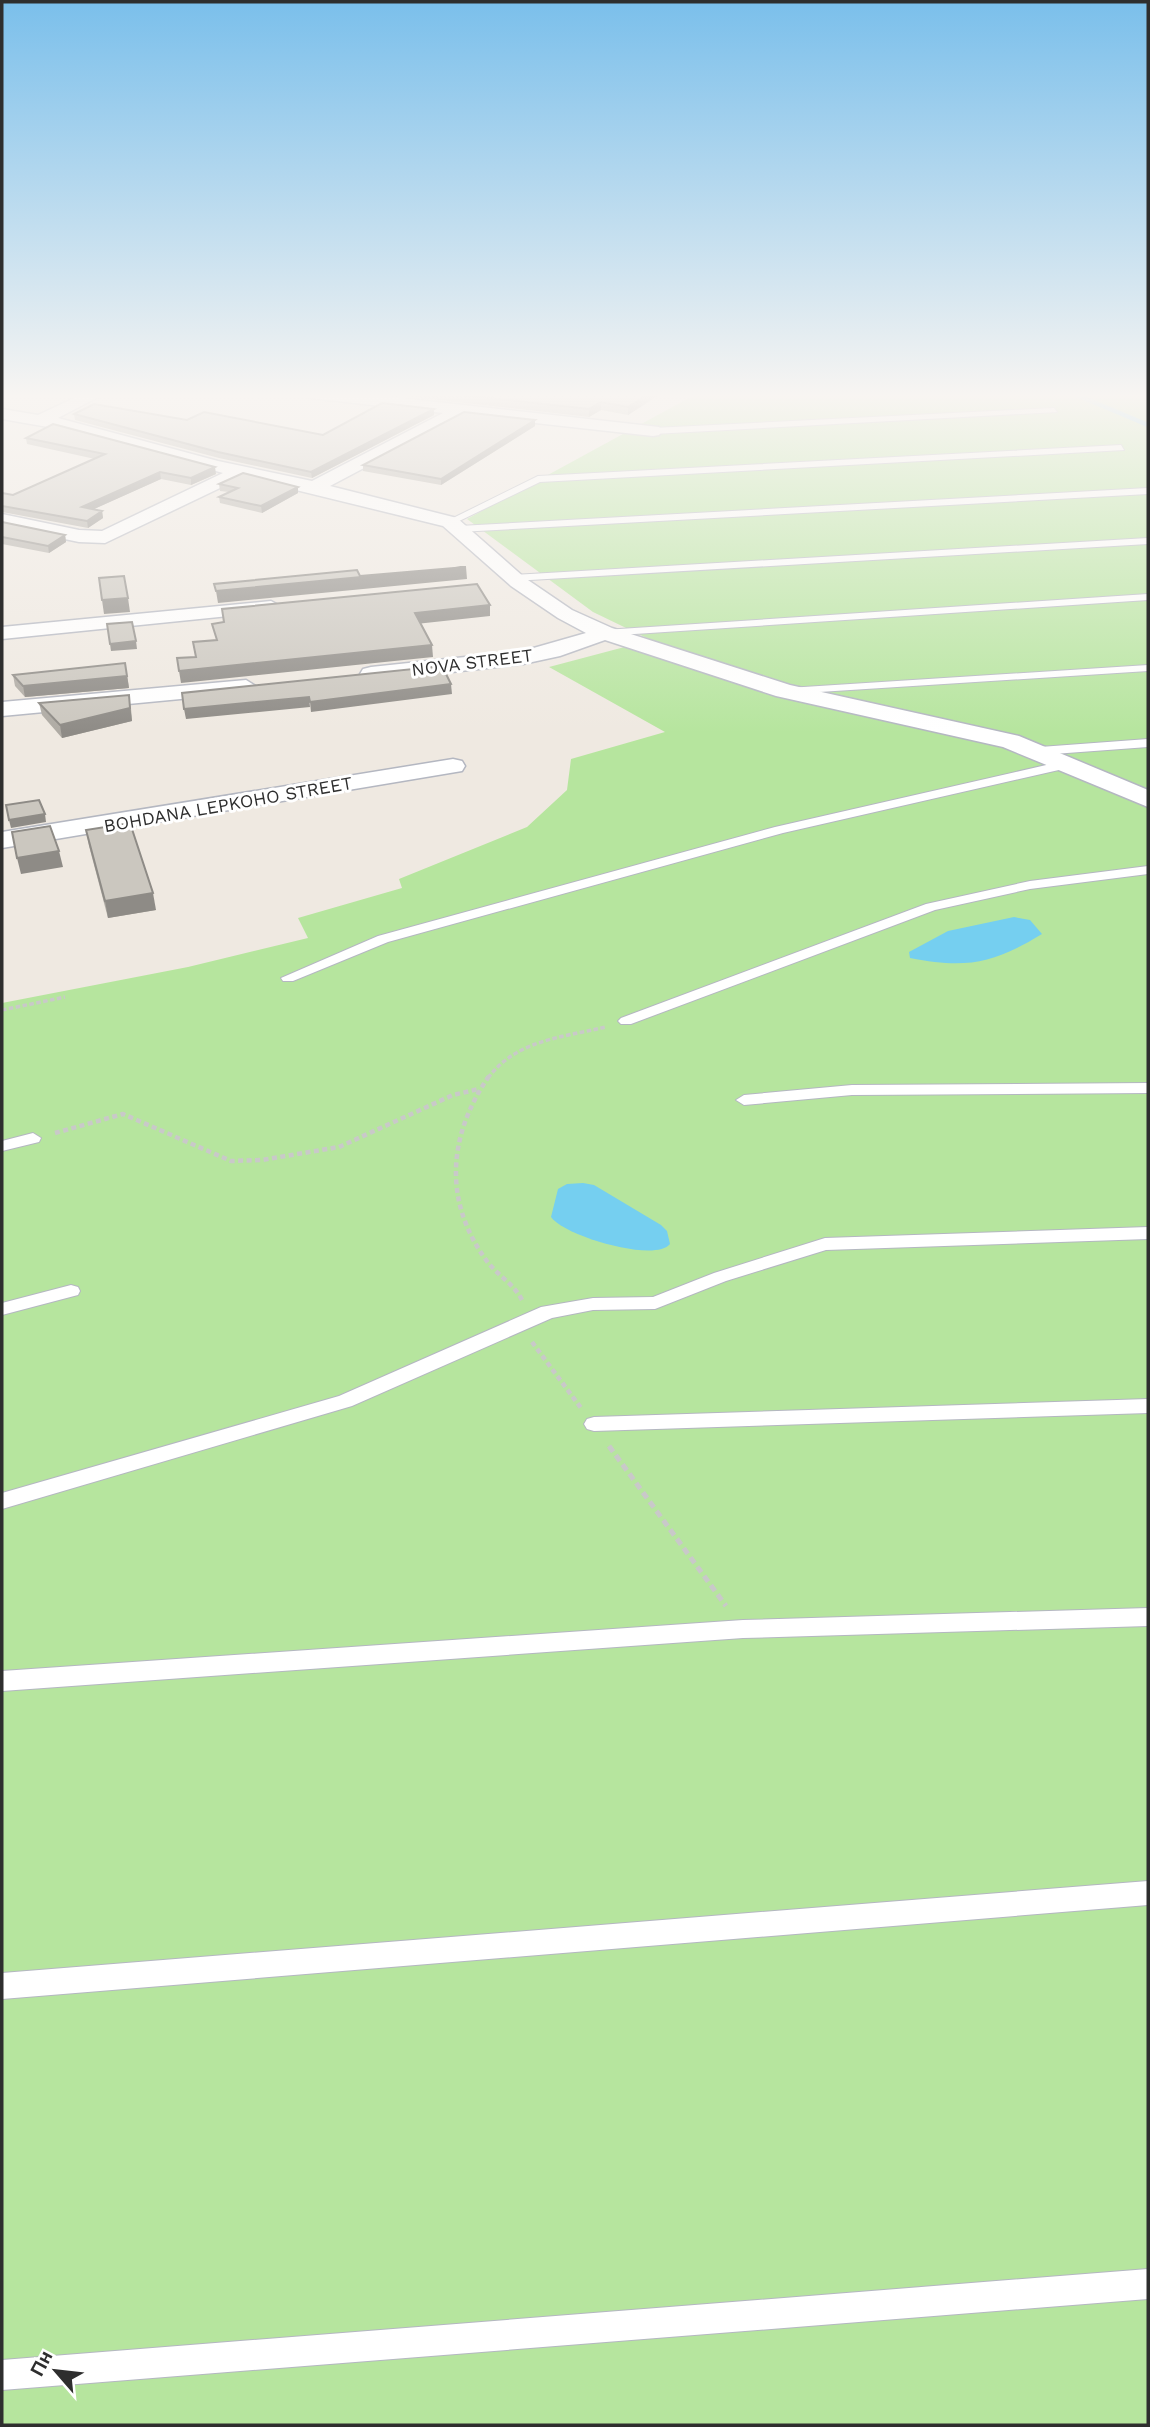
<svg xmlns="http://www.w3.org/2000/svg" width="1150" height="2427" viewBox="0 0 1150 2427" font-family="'Work Sans',sans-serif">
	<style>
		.green { fill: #b6e59e }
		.water { fill: #75cff0 }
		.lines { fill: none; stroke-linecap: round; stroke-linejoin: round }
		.stream { stroke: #75cff0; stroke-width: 4.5 }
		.lane-casing { stroke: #b4b7c1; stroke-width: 2 }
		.street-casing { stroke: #b4b7c1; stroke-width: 3 }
		.path-far2 { stroke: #c9c9c9; stroke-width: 3.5; stroke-dasharray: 4.5 2.5; stroke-linecap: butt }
		.path-far1 { stroke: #c9c9c9; stroke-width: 4.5; stroke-dasharray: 5 3.5; stroke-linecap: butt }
		.path { stroke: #c9c9c9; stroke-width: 5; stroke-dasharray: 7 4.5; stroke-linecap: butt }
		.lane { fill: #fff; fill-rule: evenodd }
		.street { fill: #fff; fill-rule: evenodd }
		.wall { fill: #afaba4 }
		.shaded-wall { fill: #8e8b86 }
		.building { fill: #cbc7bf; stroke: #8e8b86; stroke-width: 2 }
		.labels { text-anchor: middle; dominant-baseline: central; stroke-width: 6; stroke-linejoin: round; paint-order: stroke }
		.far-street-label { font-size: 18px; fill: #2e2e2e; stroke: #fff }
	</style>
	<rect width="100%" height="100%" fill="#efe9e1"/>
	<!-- green -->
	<polygon class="green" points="698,393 1148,393 1148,2425 2,2425 2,1003 188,967 308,938 298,918 402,888 399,879 527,827 567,790 571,759 665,732 549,667 651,640 593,612 467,519"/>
	<!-- water -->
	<g class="water">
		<path d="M1014,917L1030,920L1042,934C993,964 966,969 910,958L909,952L948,931Z"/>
		<path d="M583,1183L594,1185L661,1225L667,1231L670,1244C655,1263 564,1236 551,1217L558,1189L567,1184Z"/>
	</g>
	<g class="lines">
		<!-- stream -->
		<polyline class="stream" points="1072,393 1148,425"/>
		<defs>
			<g id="lane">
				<polygon points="1054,408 1057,412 653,434 649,431 653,428"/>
				<polygon points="1121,445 1124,450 540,482 453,524 445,522 538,476"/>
				<polygon points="1148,488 1148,494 459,532 454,529 459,526"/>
				<polygon points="1148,538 1148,544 513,581 508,578 513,575"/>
				<polygon points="1148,594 1148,600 604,636 599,633 604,630"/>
				<polygon points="1148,665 1148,671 788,694 782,691 788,688"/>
				<polygon points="1148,739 1148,747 1040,755 1034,751 1040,747"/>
				<polygon points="1068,760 1072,761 1072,767 783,833 388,942 293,981 283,981 281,978 378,936 775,827"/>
				<polygon points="1148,866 1148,874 1030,889 935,910 631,1024 621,1024 618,1021 621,1018 926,904 1030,881"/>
				<polygon points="1148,1083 1148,1093 852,1095 744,1105 736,1100 744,1095 852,1085"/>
				<polygon points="33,1133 41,1138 39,1142 2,1151 2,1141"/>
				<polygon points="1148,1227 1148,1239 826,1250 726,1281 655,1309 593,1310 552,1318 352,1406 2,1509 2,1493 339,1396 541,1307 593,1298 653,1297 714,1273 825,1238"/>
				<polygon points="71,1285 78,1287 80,1291 78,1295 2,1315 2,1303"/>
				<polygon points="1148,1399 1148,1413 594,1431 587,1429 584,1424 587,1419 594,1417"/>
				<polygon points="1148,1608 1148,1626 743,1638 2,1691 2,1671 743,1620"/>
				<polygon points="1148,1881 1148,1905 2,1999 2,1973"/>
				<polygon points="1148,2269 1148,2299 2,2390 2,2360"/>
			</g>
			<g id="street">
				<polygon points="85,393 106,393 58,418 218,461 312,481 443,413 310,398 302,393 356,393 659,427 662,431 659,435 653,436 464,415 330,486 457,518 525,578 572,610 612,628 790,685 1019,736 1148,790 1148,807 1003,747 776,696 605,640 560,656 523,664 371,681 363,679 360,674 363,669 371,667 523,651 586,633 558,618 511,586 443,526 243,477 105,543 79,542 2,526 2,514 79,530 102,531 223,473 71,431 2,419 2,409 38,415"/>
				<polygon points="271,601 282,607 278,611 2,639 2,627"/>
				<polygon points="246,680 257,687 254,692 2,716 2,702"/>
				<polygon points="453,759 462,761 465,766 462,771 2,848 2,832"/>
			</g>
		</defs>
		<!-- lane casing -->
		<use href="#lane" class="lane-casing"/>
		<!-- street casing -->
		<use href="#street" class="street-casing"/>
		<!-- path-far2 -->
		<g class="path-far2">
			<polyline points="2,1010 65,997"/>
			<path d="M488,1078C516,1040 563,1037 606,1027"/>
		</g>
		<!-- path-far1 -->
		<g class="path-far1">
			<path d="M489,1076C448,1136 443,1200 486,1260C497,1275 514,1284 522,1300"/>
			<polyline points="55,1133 123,1114 231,1161 262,1160 339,1147 453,1095 479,1089"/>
			<polyline points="532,1342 581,1408"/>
		</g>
		<!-- path -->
		<polyline class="path" points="609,1446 726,1606"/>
		<!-- lane -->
		<use href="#lane" class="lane"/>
		<!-- street -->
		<use href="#street" class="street"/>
	</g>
	<!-- wall -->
	<g class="wall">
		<polygon points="377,393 514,394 662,393 628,415 601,410 589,417"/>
		<polygon points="74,414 187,420 323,435 434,415 312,478 219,458 75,420"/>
		<polygon points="535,420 535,426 441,485 363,471 363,465"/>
		<polygon points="26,438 216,474 191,485 161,479 94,509 102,511 103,518 88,528 2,512 2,493 13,495 95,459 27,444"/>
		<polygon points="219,484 298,487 298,493 262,513 220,503 219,497 229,492 220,491"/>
		<polygon points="2,522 65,535 66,542 49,553 2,544"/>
		<polygon points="127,674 129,688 25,697 15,686 13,675"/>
		<polygon points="39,703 131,708 132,721 62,738 42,715"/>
		<polygon points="86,830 156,910 108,918 89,846"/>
	</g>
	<!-- shaded-wall -->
	<g class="shaded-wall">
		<polygon points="650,393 662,393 628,415 628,407"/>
		<polygon points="601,402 601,410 589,417 589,409"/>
		<polygon points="434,409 434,415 312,478 311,472"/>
		<polygon points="535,420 535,426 441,485 441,479"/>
		<polygon points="215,467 216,474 191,485 191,478"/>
		<polygon points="160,472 161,479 83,514 82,507"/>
		<polygon points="298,487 298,493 262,513 261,506"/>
		<polygon points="102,511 103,518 88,528 87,521"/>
		<polygon points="65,535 66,542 49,553 48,546"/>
		<polygon points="466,567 467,579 218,603 216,591"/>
		<polygon points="128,598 130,612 104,614 102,600"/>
		<polygon points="490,605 490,616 416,624 415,613"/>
		<polygon points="136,641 137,649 111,651 110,644"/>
		<polygon points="432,645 433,657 181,683 179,671"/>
		<polygon points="125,663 129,688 25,697 23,686"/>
		<polygon points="451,684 452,694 311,712 310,702"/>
		<polygon points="129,695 132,721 62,738 60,725"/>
		<polygon points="309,697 310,707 186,719 184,709"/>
		<polygon points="45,814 46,822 11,828 9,820"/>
		<polygon points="59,851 63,867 21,874 17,858"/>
		<polygon points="153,893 156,910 108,918 105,901"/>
	</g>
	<!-- building -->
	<g class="building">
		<polygon points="446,393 514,394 650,393 628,407 601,402 589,409"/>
		<polygon points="382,403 434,409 311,472 218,452 74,414 94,404 187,420 204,412 323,435"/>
		<polygon points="464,412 535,420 441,479 363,465"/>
		<polygon points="53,424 215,467 191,478 160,472 82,507 102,511 87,521 2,506 2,493 13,495 105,454 26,438"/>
		<polygon points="243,473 298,487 261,506 219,497 238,488 219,484"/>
		<polygon points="2,522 65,535 48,546 2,537"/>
		<polygon points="466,567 216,591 214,584 357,570 360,576"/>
		<polygon points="124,576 128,598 102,600 99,578"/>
		<polygon points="477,584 490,605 415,613 432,645 179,671 177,658 196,657 193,642 217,640 212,624 224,622 222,609"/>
		<polygon points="132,622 136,641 110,644 107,624"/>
		<polygon points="125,663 127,676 23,686 13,675"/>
		<polygon points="442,666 451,684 310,702 309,697 184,709 182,693"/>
		<polygon points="129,695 130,708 60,725 39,703"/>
		<polygon points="39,800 45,814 9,820 6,805"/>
		<polygon points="130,823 153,893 105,901 86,830"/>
		<polygon points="50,826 59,851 17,858 12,832"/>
	</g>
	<!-- sky -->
	<linearGradient id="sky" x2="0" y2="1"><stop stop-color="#7abfeb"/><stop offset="0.54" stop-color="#f8f5f2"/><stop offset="1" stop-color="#f8f5f2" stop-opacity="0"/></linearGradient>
	<rect width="1150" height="733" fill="url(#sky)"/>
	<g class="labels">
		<!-- far-street labels -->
		<g class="far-street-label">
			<text transform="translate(472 662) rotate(-7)">NOVA STREET</text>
			<text transform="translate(228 804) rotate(-10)">BOHDANA LEPKOHO STREET</text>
		</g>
	</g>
	<!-- border -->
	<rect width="1150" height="2427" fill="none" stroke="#2e2e2e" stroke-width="7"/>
	<!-- north arrow -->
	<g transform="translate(56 2371) rotate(298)" stroke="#ffffff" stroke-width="5" paint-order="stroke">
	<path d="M0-5L12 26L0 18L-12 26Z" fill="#2e2e2e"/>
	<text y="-10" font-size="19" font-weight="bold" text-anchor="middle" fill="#2e2e2e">Пн</text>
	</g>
</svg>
